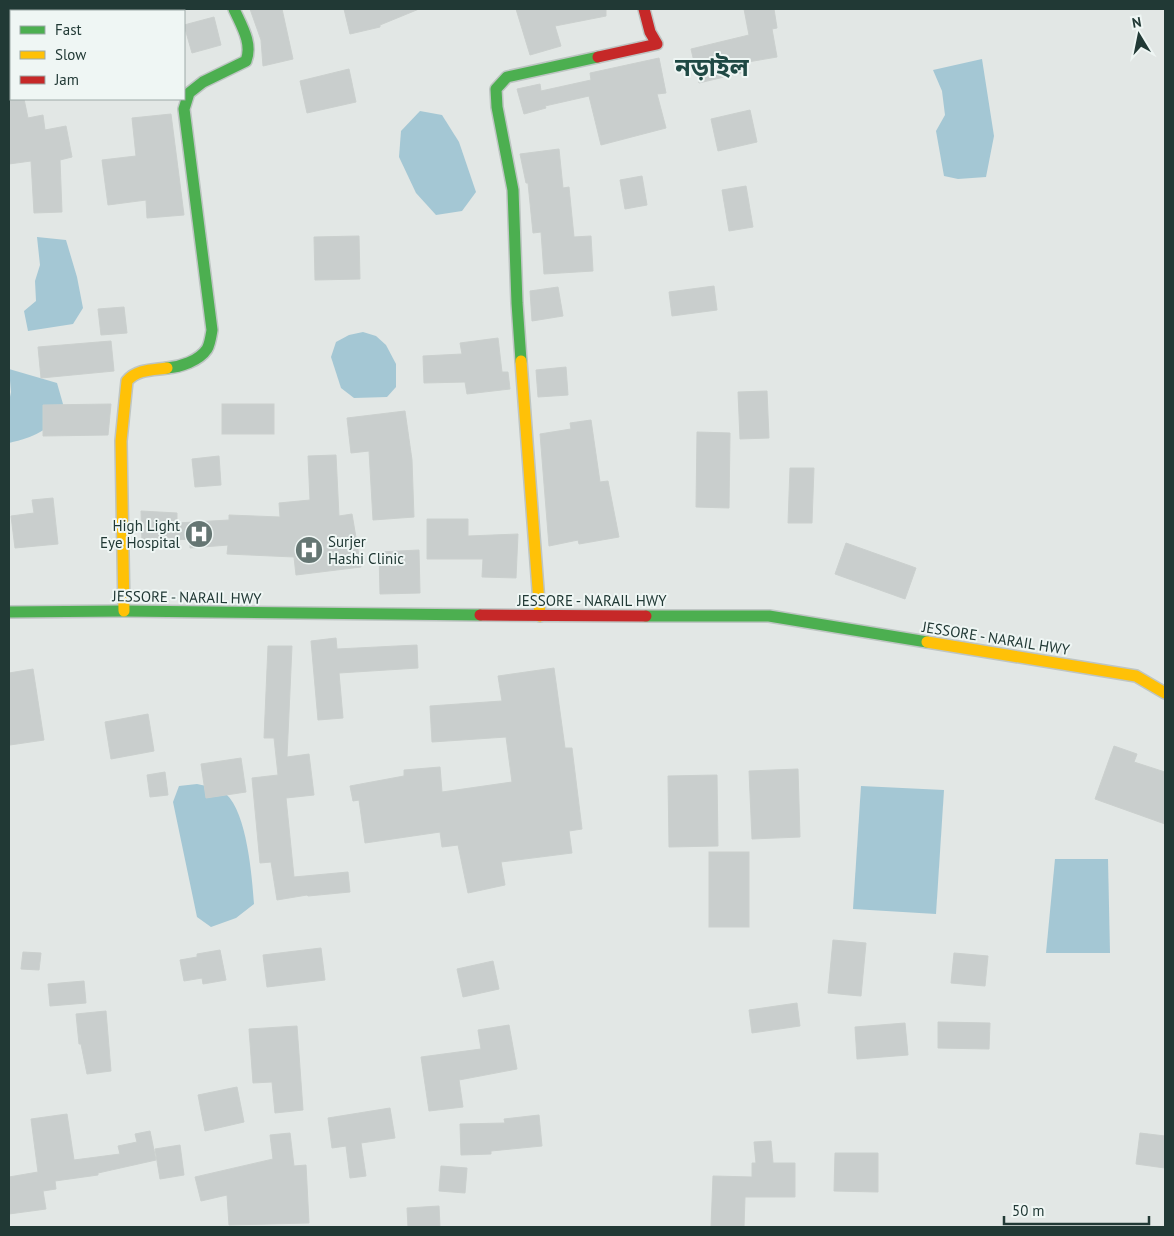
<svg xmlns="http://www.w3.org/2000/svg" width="1174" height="1236" viewBox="0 0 1174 1236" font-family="'PT Sans','Noto Sans Bengali',sans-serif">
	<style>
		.water { fill: #a4c7d4 }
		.building { fill: #c9cecd; stroke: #cbd0ce }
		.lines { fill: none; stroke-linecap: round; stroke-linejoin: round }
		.fast-casing { stroke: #bec5c3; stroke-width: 14 }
		.slow-casing { stroke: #bec5c3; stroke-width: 14 }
		.jam-casing { stroke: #bec5c3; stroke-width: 14 }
		.fast { stroke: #4caf50; stroke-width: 11 }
		.slow { stroke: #ffc107; stroke-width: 11 }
		.jam { stroke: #c62828; stroke-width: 11 }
		.labels { text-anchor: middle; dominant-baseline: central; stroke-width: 4; stroke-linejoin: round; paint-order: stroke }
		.poi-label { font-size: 15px; fill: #213935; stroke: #eff6f4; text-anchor: end }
		.street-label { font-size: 15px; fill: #213935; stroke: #eff6f4 }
		.town-label { font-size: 25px; font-weight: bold; fill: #1f4944; stroke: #eff6f4 }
	</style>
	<rect width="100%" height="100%" fill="#e2e7e5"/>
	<!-- water -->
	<g class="water">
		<polygon points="982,59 994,136 986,177 958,179 944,176 936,131 945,115 942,91 933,70"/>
		<polygon points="420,111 442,115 459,142 476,192 462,211 436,215 416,193 399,157 401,131"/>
		<polygon points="37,237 66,240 77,277 83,308 73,324 28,331 24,311 36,301 35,281 40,265"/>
		<polygon points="363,332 376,336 386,345 396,364 396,387 387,397 354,398 341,388 331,357 336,342 349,335"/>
		<path d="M9,369L57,383L65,411C46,431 35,437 9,443V402L11,392Z"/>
		<path d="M197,784C205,786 220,788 226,794C247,813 252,876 254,904L236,918L211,927L197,917L173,802L179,786Z"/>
		<polygon points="861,786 944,790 936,914 853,909"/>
		<polygon points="1055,859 1108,859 1110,953 1046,953"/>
	</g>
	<!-- building -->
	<g class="building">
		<polygon points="250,9 282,9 293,59 263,66 261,40"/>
		<polygon points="344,9 419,9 380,25 380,27 350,34"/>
		<polygon points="516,9 606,9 606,16 555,26 561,46 530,55"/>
		<polygon points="744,9 774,9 777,28 772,29 777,57 742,63 745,72 699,83 691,49 749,35"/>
		<polygon points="214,17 221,45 192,53 184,25"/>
		<polygon points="659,58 666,93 657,94 666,128 601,145 589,96 545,106 546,108 524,114 517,89 540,84 541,91 591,80 590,73"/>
		<polygon points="349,69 356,102 307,113 300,81"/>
		<polygon points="9,99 24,99 28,118 43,115 45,130 66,126 72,157 60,160 62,212 34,213 31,161 9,164"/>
		<polygon points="750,110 757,142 718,151 711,119"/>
		<polygon points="171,114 184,215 147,218 146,200 108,205 102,160 136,156 132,118"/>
		<polygon points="559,149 563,188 569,187 574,237 591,236 593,271 544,274 541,232 533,233 528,183 526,183 520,154"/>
		<polygon points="642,176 647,205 625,209 620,180"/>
		<polygon points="746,186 753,227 729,231 722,190"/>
		<polygon points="359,236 360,279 315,280 314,237"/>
		<polygon points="714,286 717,310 672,316 669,292"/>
		<polygon points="558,287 563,316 532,321 530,291"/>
		<polygon points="124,307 127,333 101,335 98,309"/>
		<polygon points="498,338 502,372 508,372 510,389 467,394 465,382 424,383 423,356 462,354 460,343"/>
		<polygon points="111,341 114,371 41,378 38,347"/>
		<polygon points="566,367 568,395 538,397 536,370"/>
		<polygon points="767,391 769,438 740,439 738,392"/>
		<polygon points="111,404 108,435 43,436 43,405"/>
		<rect x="222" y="404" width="52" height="30"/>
		<polygon points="405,411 412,460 414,517 373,520 369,451 351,453 347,418"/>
		<polygon points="591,420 600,482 608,481 619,537 579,544 578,540 549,546 540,434 571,429 570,423"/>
		<polygon points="697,432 730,433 729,508 696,507"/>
		<polygon points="336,455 339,516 352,514 361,567 296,575 294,557 227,554 228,545 190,548 190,539 142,542 141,511 177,513 177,523 229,520 229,515 280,517 279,503 310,500 308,456"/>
		<polygon points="219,456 221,485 195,487 192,459"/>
		<polygon points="790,468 814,468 812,523 788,523"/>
		<polygon points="53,498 58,544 15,548 11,516 34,513 32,500"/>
		<polygon points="427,519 468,519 468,536 518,534 516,578 482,577 483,559 427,559"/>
		<polygon points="846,543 916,568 905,599 835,574"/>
		<polygon points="419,550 420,593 380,594 379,552"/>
		<polygon points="336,638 337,649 417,645 418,668 339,673 343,718 318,720 311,641"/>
		<polygon points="268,646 292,646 287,757 309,754 314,795 286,798 294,877 348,872 350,892 308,896 307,895 277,900 271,862 260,863 252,778 278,775 274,738 264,738"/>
		<polygon points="554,668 565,748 572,748 582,829 569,831 572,853 501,862 505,885 468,893 458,845 442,847 440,832 365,843 359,800 353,801 350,786 404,776 404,770 440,767 442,792 512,782 506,737 432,742 430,706 502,701 498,676"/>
		<polygon points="33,669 44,740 10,745 9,735 9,673"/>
		<polygon points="148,714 154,751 111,759 105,722"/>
		<polygon points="1114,746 1137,754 1134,762 1165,772 1165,824 1095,799"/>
		<polygon points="241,758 246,792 206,798 201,764"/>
		<polygon points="798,769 800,837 752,839 749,771"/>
		<polygon points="165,772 168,795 150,797 147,775"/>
		<polygon points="717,775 718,846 669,847 668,776"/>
		<rect x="709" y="852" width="40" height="75"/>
		<polygon points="833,940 866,943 861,996 828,993"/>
		<polygon points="321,948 325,980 267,987 263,955"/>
		<polygon points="220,950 226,980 203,984 202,978 184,981 180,960 197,957 197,954"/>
		<polygon points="23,952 41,953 39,970 21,969"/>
		<polygon points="954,953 988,956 985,986 951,983"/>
		<polygon points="493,961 499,989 463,997 457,969"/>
		<polygon points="84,981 86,1003 50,1006 48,984"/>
		<polygon points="797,1003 800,1026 752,1033 749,1010"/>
		<polygon points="106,1011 111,1071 87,1074 81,1044 79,1044 76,1014"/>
		<polygon points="938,1022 990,1023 989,1049 938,1048"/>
		<polygon points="905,1023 908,1055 857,1059 855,1027"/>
		<polygon points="509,1025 517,1069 459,1080 463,1107 429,1111 421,1057 481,1049 478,1030"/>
		<polygon points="297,1026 303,1110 275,1113 272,1082 253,1083 249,1029"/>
		<polygon points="237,1087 244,1122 205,1131 198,1095"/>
		<polygon points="390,1108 395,1138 361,1143 366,1176 350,1178 346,1146 332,1148 328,1118"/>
		<polygon points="67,1114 74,1160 120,1154 118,1146 137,1142 135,1134 150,1131 156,1160 98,1173 98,1175 55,1181 56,1189 43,1191 46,1209 9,1214 9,1177 38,1172 31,1119"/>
		<polygon points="539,1115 542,1146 491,1151 491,1154 461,1155 460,1124 505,1123 504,1119"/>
		<polygon points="290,1133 294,1166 306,1165 309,1223 229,1225 227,1195 201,1201 195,1177 273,1159 270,1135"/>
		<polygon points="1140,1133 1165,1136 1165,1168 1136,1164"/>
		<polygon points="771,1141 773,1163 795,1163 795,1197 745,1197 744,1227 711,1227 713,1176 752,1177 752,1163 756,1163 754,1142"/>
		<polygon points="180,1145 184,1175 160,1179 155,1149"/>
		<polygon points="835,1153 878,1153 878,1192 834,1191"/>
		<polygon points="441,1166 467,1168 465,1193 439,1191"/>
		<polygon points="439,1206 440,1227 408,1227 407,1208"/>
	</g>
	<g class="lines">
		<defs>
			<g id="fast">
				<polyline points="521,361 517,303 513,190 497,107 496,89 507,77 598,57"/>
				<path d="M167,368C180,367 199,361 207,349C210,344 211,336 212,330L184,109L189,93L203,82L246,61C253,43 241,25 234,9"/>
				<polyline points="9,612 124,611 480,615"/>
				<polyline points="646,616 769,616 927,642"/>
			</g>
			<g id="slow">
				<polyline points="521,361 540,616"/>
				<path d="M124,611L121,441L127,381C137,369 153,370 167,368"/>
				<polyline points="927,642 1136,676 1165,693"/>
			</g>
			<g id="jam">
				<polyline points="598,57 657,44 650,32 644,9"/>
				<polyline points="480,615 646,616"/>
			</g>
		</defs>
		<!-- fast casing -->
		<use href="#fast" class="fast-casing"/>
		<!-- slow casing -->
		<use href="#slow" class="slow-casing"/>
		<!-- jam casing -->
		<use href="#jam" class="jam-casing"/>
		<!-- fast -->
		<use href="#fast" class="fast"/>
		<!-- slow -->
		<use href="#slow" class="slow"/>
		<!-- jam -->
		<use href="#jam" class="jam"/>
	</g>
	<!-- icons -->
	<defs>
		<symbol id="hospital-disc" viewBox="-11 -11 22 22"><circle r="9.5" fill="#657673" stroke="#eff6f4"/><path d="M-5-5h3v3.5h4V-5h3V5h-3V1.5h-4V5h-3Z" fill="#fff"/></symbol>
	</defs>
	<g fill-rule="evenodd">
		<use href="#hospital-disc" x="183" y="518" width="32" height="32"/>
		<use href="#hospital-disc" x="293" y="534" width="32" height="32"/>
	</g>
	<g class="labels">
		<!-- poi labels -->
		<g class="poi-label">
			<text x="180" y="525">High Light<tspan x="180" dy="17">Eye Hospital</tspan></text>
			<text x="328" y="541" text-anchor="start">Surjer<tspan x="328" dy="17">Hashi Clinic</tspan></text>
		</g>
		<!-- street labels -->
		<g class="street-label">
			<text transform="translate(187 597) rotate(1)">JESSORE - NARAIL HWY</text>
			<text x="592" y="600">JESSORE - NARAIL HWY</text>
			<text transform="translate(996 638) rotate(9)">JESSORE - NARAIL HWY</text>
		</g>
		<!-- town labels -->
		<g class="town-label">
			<text x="712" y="67">নড়াইল</text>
		</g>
	</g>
	<!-- border -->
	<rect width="1174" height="1236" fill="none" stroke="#213935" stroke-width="20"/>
	<!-- legend -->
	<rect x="10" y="10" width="175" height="90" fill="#eff6f4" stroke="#9daaa8"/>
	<rect x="20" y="26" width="25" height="8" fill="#4caf50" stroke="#9daaa8"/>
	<text x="55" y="35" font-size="15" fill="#213935">Fast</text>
	<rect x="20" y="51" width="25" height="8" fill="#ffc107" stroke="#9daaa8"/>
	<text x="55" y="60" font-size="15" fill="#213935">Slow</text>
	<rect x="20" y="76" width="25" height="8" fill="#c62828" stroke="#9daaa8"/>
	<text x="55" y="85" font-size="15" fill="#213935">Jam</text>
	<!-- north arrow -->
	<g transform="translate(1139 35) rotate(350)" stroke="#eff6f4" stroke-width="4" paint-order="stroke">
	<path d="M0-4L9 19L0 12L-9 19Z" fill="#213935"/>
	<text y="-8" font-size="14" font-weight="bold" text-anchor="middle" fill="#213935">N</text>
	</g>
	<!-- scale -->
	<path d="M1004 1216v8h145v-8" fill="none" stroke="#213935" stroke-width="2.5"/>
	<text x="1012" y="1216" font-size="15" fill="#213935" stroke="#eff6f4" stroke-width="4" paint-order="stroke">50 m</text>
</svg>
